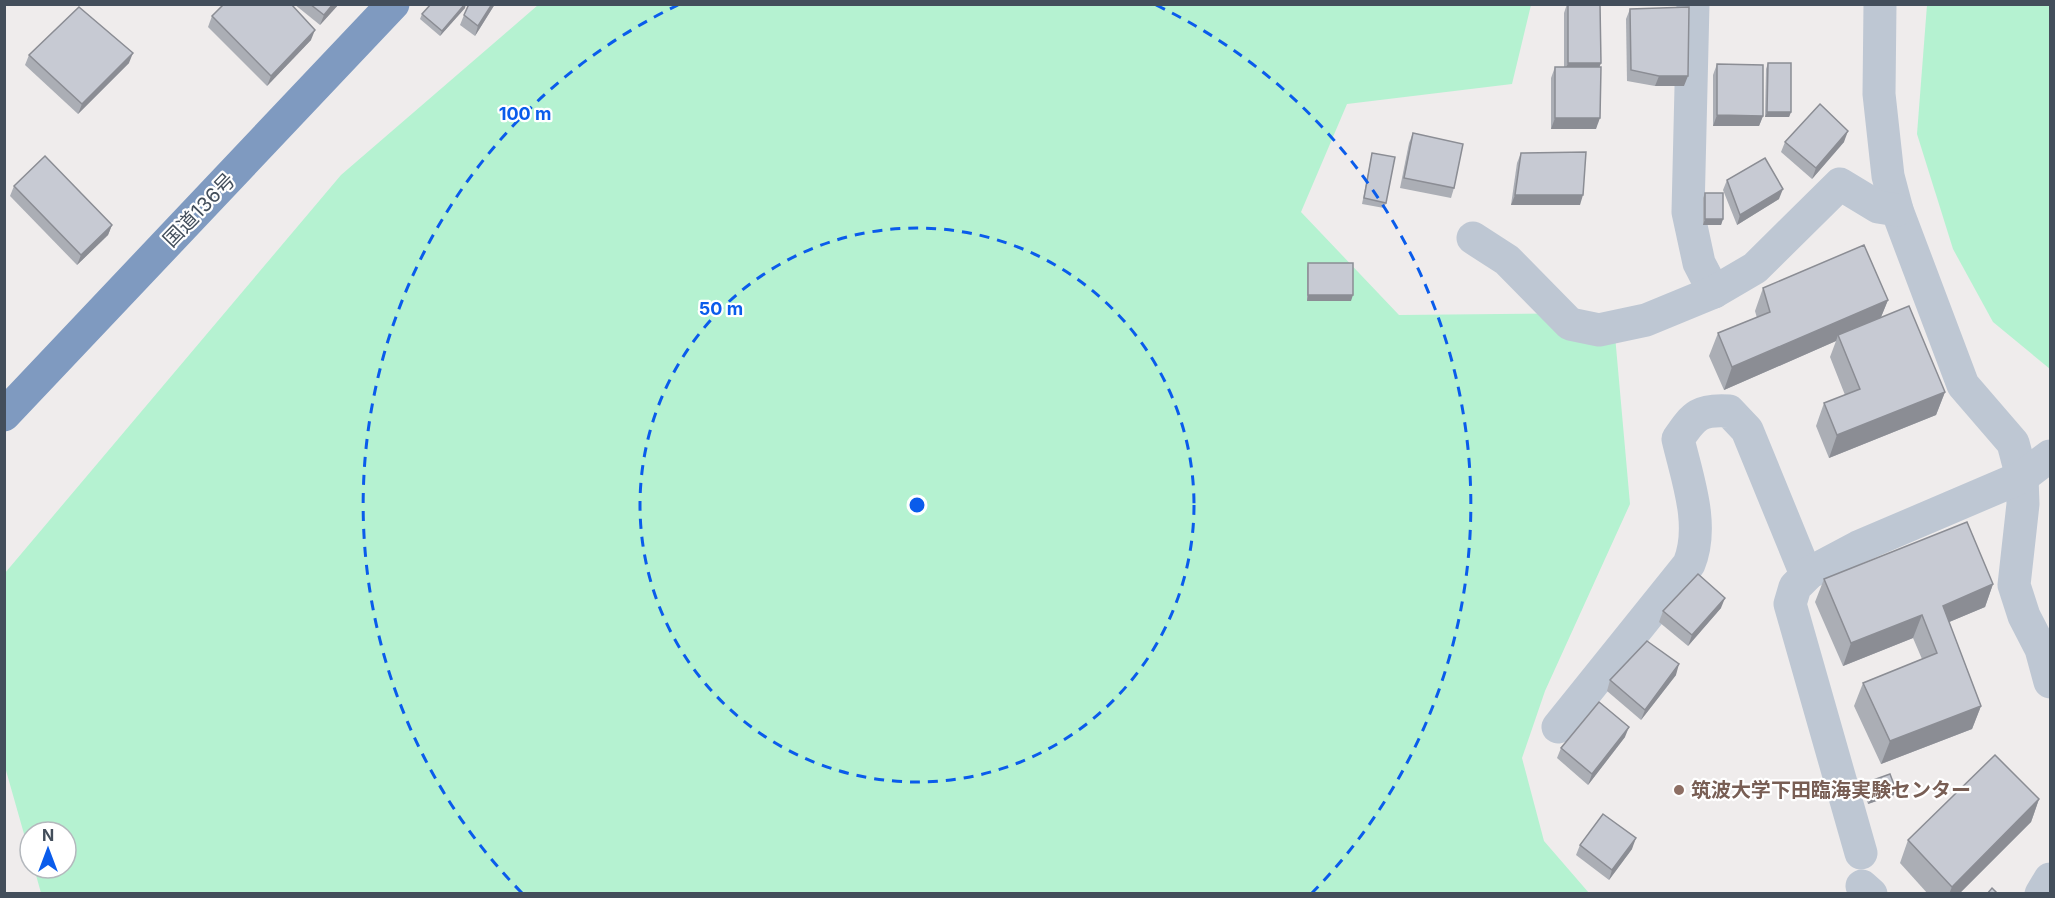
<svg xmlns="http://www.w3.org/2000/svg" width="2055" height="898" viewBox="0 0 2055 898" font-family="Inter,'Noto Sans JP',sans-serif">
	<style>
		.green { fill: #b5f2d1 }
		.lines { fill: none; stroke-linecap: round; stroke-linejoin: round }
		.minor { stroke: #bec7d3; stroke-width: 33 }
		.highway { stroke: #7f9ac0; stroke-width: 33 }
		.wall { fill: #abaeb5 }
		.shaded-wall { fill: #8b8d94 }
		.building { fill: #c7cad3; stroke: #8b8d94; stroke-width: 1.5 }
		.ring { fill: none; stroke: #0a5ceb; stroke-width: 3; stroke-dasharray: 10 8 }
		.education-dot { fill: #8d6e63; stroke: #fff; stroke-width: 2 }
		.labels { text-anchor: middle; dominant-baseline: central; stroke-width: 4.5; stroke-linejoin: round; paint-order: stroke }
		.street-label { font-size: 20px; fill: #434e5b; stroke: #fff }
		.education-label { font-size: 20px; font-weight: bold; fill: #785e54; stroke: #fff; text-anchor: start }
		.centre { fill: #0a5ceb; stroke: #fff; stroke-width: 3 }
		.ring-label { font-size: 18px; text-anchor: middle; font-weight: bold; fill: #0a5ceb; stroke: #fff; stroke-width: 4.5; stroke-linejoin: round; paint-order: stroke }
	</style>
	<rect width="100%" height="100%" fill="#efecec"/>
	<!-- green -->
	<g class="green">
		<polygon points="538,5 1531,5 1512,84 1347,104 1301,212 1399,315 1613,313 1630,504 1545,691 1522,758 1544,841 1589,893 41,893 34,868 66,868 66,832 30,832 30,855 5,767 5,573 341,175"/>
		<polygon points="1927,5 2050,5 2050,369 1993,322 1953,249 1917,134"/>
	</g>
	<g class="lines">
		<!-- minor -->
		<g class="minor">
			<polyline points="1693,4 1688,212 1699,263 1714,292"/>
			<polyline points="1880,4 1879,94 1888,176 1897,210 1963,385 2013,443 2022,477 2023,504 2014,585 2024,616 2041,649 2050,682"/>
			<polyline points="1473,238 1507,260 1570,324 1599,330 1646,320 1714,292 1755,268 1840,184 1878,207 1897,210"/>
			<path d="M1558,727L1689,564C1705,525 1687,478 1678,439C1694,415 1700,409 1729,411L1747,430L1803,567L1809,573"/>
			<polyline points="1861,853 1790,604 1795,587 1809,573 1858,547 2022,477 2050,456"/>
			<polyline points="1862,886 1871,894"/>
			<polyline points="2041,894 2050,879"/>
		</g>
		<!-- highway -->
		<polyline class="highway" points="4,415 393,4"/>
	</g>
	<!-- wall -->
	<g class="wall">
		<polygon points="294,4 339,4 320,25"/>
		<polygon points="469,4 495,4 475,36 460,25 464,15"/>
		<polygon points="1567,4 1600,4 1601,63 1599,67 1596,129 1551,129 1551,78 1555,67 1564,67 1564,13"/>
		<polygon points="465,8 440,36 420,19 422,14"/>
		<polygon points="1630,9 1684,86 1655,86 1627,81 1626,19"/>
		<polygon points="212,16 311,40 267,86 208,27"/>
		<polygon points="29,55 129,63 78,114 25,65"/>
		<polygon points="1768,63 1791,112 1789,117 1765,117 1766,69"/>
		<polygon points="1717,64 1763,116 1759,126 1713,126 1713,75"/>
		<polygon points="1413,133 1454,188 1451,198 1400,188 1409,143"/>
		<polygon points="1785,142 1844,142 1812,179 1781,152"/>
		<polygon points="1372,153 1386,203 1384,208 1362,204 1371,158"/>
		<polygon points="1521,153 1580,205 1511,205 1517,163"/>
		<polygon points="1727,180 1779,199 1737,225 1723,190"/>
		<polygon points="14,186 112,225 108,235 77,265 10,196"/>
		<polygon points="1705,193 1723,219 1721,225 1703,225 1703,198"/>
		<polygon points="1308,263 1351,301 1307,301 1307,268"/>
		<polygon points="1763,288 1888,300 1881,317 1945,392 1936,415 1829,458 1816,426 1824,403 1845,395 1830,357 1836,341 1724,390 1709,356 1718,333 1757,318 1755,311"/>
		<polygon points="1824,579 1993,584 1985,607 1949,622 1981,706 1972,729 1881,764 1854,706 1863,683 1922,659 1913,638 1843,666 1815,602"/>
		<polygon points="1721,608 1688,646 1659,622 1663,611"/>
		<polygon points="1676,675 1641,720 1607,691 1610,680"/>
		<polygon points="1625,737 1588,785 1557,758 1561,748"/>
		<polygon points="1865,783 1896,790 1894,795 1868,804 1863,788"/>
		<polygon points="2039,799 2031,822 1959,894 1928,894 1900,863 1908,840"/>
		<polygon points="1580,845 1632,849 1609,880 1576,855"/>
	</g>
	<!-- shaded-wall -->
	<g class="shaded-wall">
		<polygon points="333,4 339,4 320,25 324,15"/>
		<polygon points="465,4 466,4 465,8 440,36 442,31"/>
		<polygon points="492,4 495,4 475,36 478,26"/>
		<polygon points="315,30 311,40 267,86 271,76"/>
		<polygon points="133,53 129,63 78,114 82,104"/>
		<polygon points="1568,63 1601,63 1597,73 1564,73"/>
		<polygon points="1659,76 1688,76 1684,86 1655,86"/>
		<polygon points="1767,112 1791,112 1789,117 1765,117"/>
		<polygon points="1717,115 1763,116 1759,126 1713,126"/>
		<polygon points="1555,118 1600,118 1596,129 1551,129"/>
		<polygon points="1848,131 1844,142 1812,179 1816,168"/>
		<polygon points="1783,189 1779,199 1737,225 1740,215"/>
		<polygon points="1515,195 1583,195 1580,205 1511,205"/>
		<polygon points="1705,219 1723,219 1721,225 1703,225"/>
		<polygon points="112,225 108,235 77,265 81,255"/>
		<polygon points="1308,295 1353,295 1351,301 1307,301"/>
		<polygon points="1888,300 1879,322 1838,335 1836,341 1724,390 1732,367"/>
		<polygon points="1945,392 1936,415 1829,458 1837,435"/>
		<polygon points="1993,584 1985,607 1935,628 1943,606"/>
		<polygon points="1725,598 1721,608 1688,646 1692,635"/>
		<polygon points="1922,615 1913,638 1843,666 1851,643"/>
		<polygon points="1679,664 1676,675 1641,720 1645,710"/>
		<polygon points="1981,706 1972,729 1881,764 1890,741"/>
		<polygon points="1629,727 1625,737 1588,785 1592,774"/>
		<polygon points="1896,790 1894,795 1868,804 1870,798"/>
		<polygon points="2039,799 2031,822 1959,894 1949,894 1952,887"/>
		<polygon points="1636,838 1632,849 1609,880 1612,870"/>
	</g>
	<!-- building -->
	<g class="building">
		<polygon points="224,4 291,4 315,30 271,76 212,16"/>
		<polygon points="310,4 333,4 324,15"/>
		<polygon points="431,4 465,4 442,31 422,14"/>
		<polygon points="469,4 492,4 478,26 464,15"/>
		<polygon points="1568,4 1600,4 1601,63 1568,63"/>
		<polygon points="79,7 133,53 82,104 29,55"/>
		<polygon points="1689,7 1688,76 1659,76 1631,70 1630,9"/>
		<polygon points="1768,63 1791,63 1791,112 1767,112"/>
		<polygon points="1717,64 1763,65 1763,116 1717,115"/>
		<polygon points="1555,67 1601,67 1600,118 1555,118"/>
		<polygon points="1820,104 1848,131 1816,168 1785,142"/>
		<polygon points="1413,133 1463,144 1454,188 1404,178"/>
		<polygon points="1586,152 1583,195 1515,195 1521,153"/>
		<polygon points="1372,153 1395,157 1386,203 1364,198"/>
		<polygon points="45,156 112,225 81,255 14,186"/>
		<polygon points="1765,158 1783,189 1740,215 1727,180"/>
		<rect x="1705" y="193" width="18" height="26"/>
		<polygon points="1864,245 1888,300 1732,367 1718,333 1770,312 1763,288"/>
		<rect x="1308" y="263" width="45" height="32"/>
		<polygon points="1909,306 1945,392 1837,435 1824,403 1860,389 1838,335"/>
		<polygon points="1967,522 1993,584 1943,606 1981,706 1890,741 1863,683 1937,653 1922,615 1851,643 1824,579"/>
		<polygon points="1698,574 1725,598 1692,635 1663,611"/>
		<polygon points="1647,641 1679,664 1645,710 1610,680"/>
		<polygon points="1599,702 1629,727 1592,774 1561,748"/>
		<polygon points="1995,755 2039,799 1952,887 1908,840"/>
		<polygon points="1890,774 1896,790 1870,798 1865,783"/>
		<polygon points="1603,814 1636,838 1612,870 1580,845"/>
		<polygon points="1992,888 1998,894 1987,894"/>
	</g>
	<!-- distance rings -->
	<g class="ring">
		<circle cx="917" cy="505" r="277"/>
		<path d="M522 893A554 554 0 0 1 678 5M1156 5A554 554 0 0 1 1312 893"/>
	</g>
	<!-- markers -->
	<circle class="education-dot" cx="1679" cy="790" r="6"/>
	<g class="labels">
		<!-- street labels -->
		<g class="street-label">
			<text transform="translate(199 210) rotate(-46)">国道136号</text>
		</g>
		<!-- education labels -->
		<g class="education-label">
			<text x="1691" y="790">筑波大学下田臨海実験センター</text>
		</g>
	</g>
	<circle cx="917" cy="505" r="9" class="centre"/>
	<g class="ring-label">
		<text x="525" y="120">100 m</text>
		<text x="721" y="315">50 m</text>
	</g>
	<!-- border -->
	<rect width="2055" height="898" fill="none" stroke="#434e5b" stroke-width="12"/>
	<!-- north arrow -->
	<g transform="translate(48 850)"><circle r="28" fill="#ffffff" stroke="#b4b8bd" stroke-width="1.5"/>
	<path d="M0-4.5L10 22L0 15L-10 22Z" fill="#0a5ceb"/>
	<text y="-9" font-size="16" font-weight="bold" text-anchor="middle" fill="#434e5b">N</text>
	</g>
</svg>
